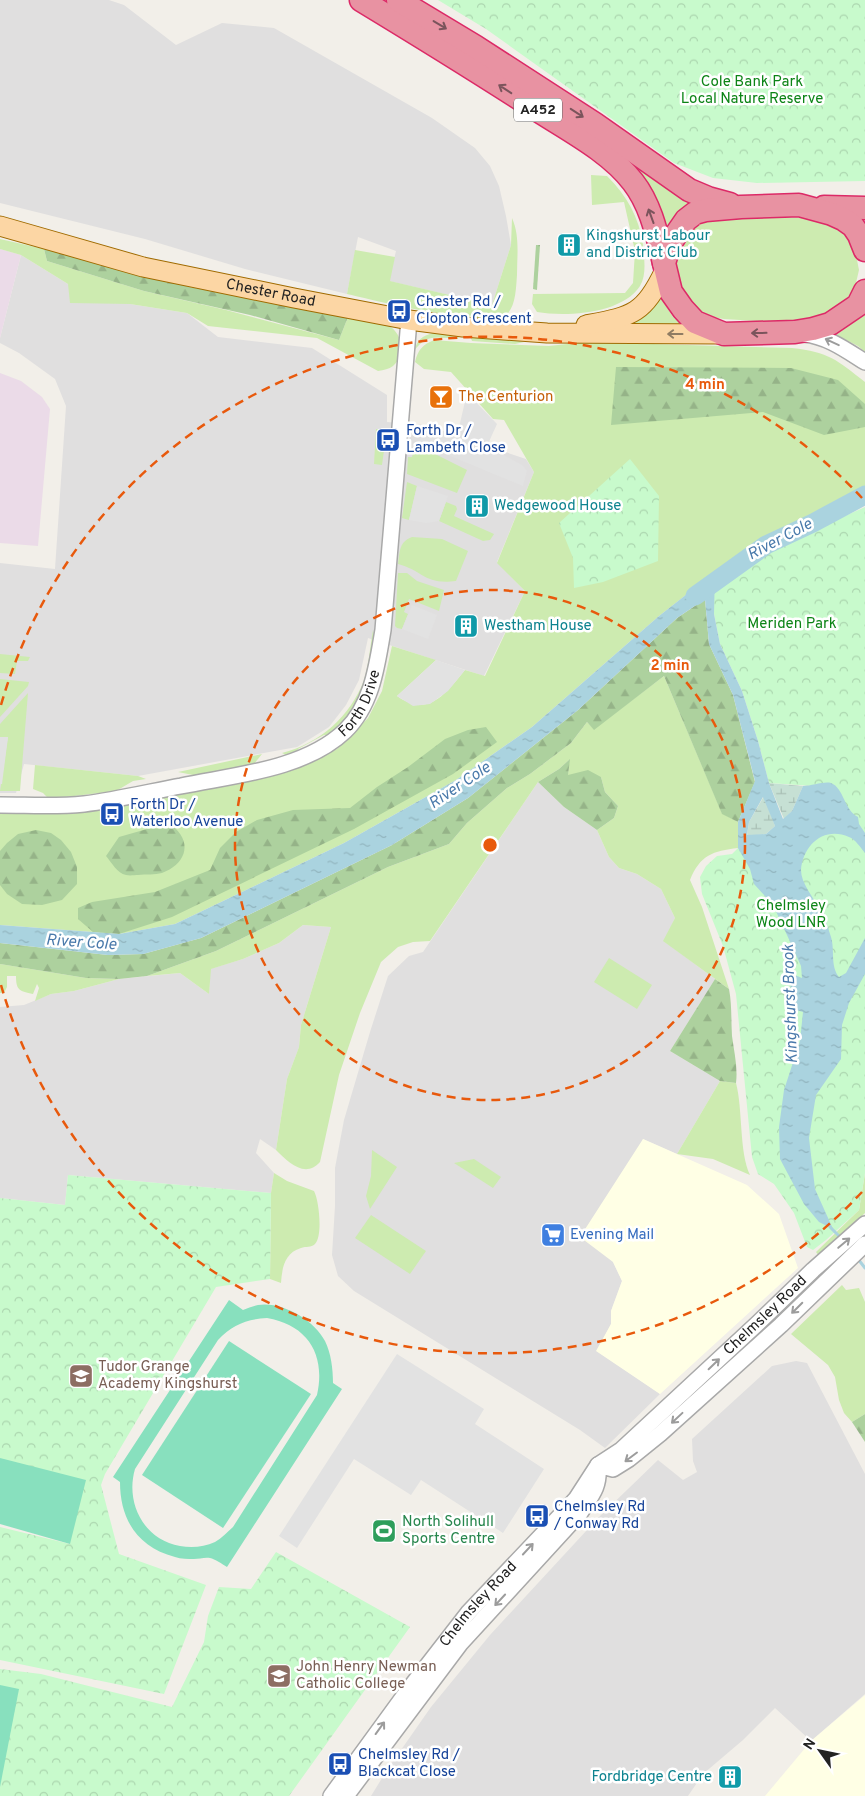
<svg xmlns="http://www.w3.org/2000/svg" width="865" height="1796" viewBox="0 0 865 1796" font-family="Overpass,sans-serif">
	<style>
		.residential { fill: #e0dfdf }
		.industrial { fill: #ebdbe8 }
		.education { fill: #ffffe5 }
		.grass { fill: #cdebb0 }
		.forest { fill: url(#forest-firs) }
		.wetland { fill: url(#wetland-marsh) }
		.park { fill: url(#park-crowns) }
		.pitch { fill: #88e0be; fill-rule: evenodd }
		.parking { fill: #e2e2e2 }
		.water { fill: url(#water-ripples); fill-rule: evenodd }
		.lines { fill: none; stroke-linecap: round; stroke-linejoin: round }
		.stream { stroke: #aad3df; stroke-width: 3 }
		.river { stroke: #aad3df; stroke-width: 19 }
		.minor-casing { stroke: #a9a9a9; stroke-width: 18 }
		.major-casing { stroke: #a06b00; stroke-width: 21 }
		.highway-casing { stroke: #dc2a67; stroke-width: 25 }
		.minor { stroke: #fff; stroke-width: 15 }
		.major { stroke: #fcd6a4; stroke-width: 19 }
		.highway { stroke: #e892a2; stroke-width: 22 }
		.oneway { stroke: #7b545c }
		.oneway2 { stroke: #8f7c63 }
		.oneway3 { stroke: #9c9c9c }
		.ring { fill: none; stroke: #e8590c; stroke-width: 2.5; stroke-dasharray: 9 6 }
		.labels { text-anchor: middle; dominant-baseline: central; stroke-width: 5; stroke-linejoin: round; paint-order: stroke }
		.shield { fill: #fff; stroke: #646464; stroke-width: 1 }
		.shield-label { font-size: 14px; font-weight: bold; fill: #222 }
		.park-label { font-size: 15px; fill: #0c8416; stroke: #fff }
		.culture-label { font-size: 15px; fill: #0d838f; stroke: #fff; text-anchor: start }
		.street-label { font-size: 15px; fill: #222; stroke: #fff }
		.transit-label { font-size: 15px; fill: #164399; stroke: #fff; text-anchor: start }
		.food-label { font-size: 15px; fill: #c56008; stroke: #fff; text-anchor: start }
		.shop-label { font-size: 15px; fill: #366cbe; stroke: #fff; text-anchor: start }
		.education-label { font-size: 15px; fill: #785e54; stroke: #fff; text-anchor: start }
		.leisure-label { font-size: 15px; fill: #27864d; stroke: #fff; text-anchor: start }
		.water-label { font-size: 16px; font-style: italic; fill: #4a7aab; stroke: #fff }
		.centre { fill: #e8590c; stroke: #fff; stroke-width: 2.5 }
		.ring-label { font-size: 15px; text-anchor: middle; font-weight: bold; fill: #e8590c; stroke: #fff; stroke-width: 5; stroke-linejoin: round; paint-order: stroke }
	</style>
	<defs>
		<pattern id="forest-firs" width="22" height="20" patternUnits="userSpaceOnUse" patternTransform="scale(1.25)"><rect width="22" height="20" fill="#add19e"/><path d="M5 1l3.5 6h-7zM16 11l3.5 6h-7z" fill="#95b388"/></pattern>
		<pattern id="wetland-marsh" width="20" height="14" patternUnits="userSpaceOnUse" patternTransform="scale(1.25)"><rect width="20" height="14" fill="#c6e0d4"/><path d="M1 5h8M5 5V1M11 12h8M15 12V8" fill="none" stroke="#aac0b6"/></pattern>
		<pattern id="park-crowns" width="20" height="18" patternUnits="userSpaceOnUse" patternTransform="scale(1.25)"><rect width="20" height="18" fill="#c8facc"/><path d="M2 6a3 3 0 1 1 6 0M12 15a3 3 0 1 1 6 0" fill="none" stroke="#acd6af"/></pattern>
		<pattern id="water-ripples" width="26" height="14" patternUnits="userSpaceOnUse" patternTransform="scale(1.25)"><rect width="26" height="14" fill="#aad3df"/><path d="M2 4q2-2 4 0t4 0M15 11q2-2 4 0t4 0" fill="none" stroke="#92b5bf"/></pattern>
	</defs>
	<rect width="100%" height="100%" fill="#f2efe9"/>
	<!-- residential -->
	<g class="residential">
		<polygon points="0,0 109,0 124,5 176,45 222,23 274,28 432,118 475,148 490,166 499,186 506,216 511,245 492,305 389,281 396,251 358,237 347,294 245,269 145,239 0,203"/>
		<polygon points="21,255 68,284 130,304 187,313 218,337 312,348 387,395 387,422 425,425 526,459 534,472 497,562 525,591 484,676 368,638 359,680 346,705 329,727 297,747 138,776 24,764 16,793 0,793 0,563 55,569 66,406 55,379 19,353 0,343 0,338"/>
		<polygon points="538,782 564,807 597,830 609,857 619,868 637,874 661,889 675,918 664,941 715,979 670,1051 720,1081 677,1154 643,1139 613,1262 622,1281 611,1311 611,1324 597,1351 660,1394 605,1448 580,1430 354,1291 338,1276 332,1255 335,1206 335,1168 344,1120 370,1032 388,976 409,956 423,952"/>
		<polygon points="303,925 331,927 301,1025 299,1047 287,1079 276,1150 260,1139 256,1153 274,1173 271,1193 68,1175 65,1205 0,1198 0,1007 24,1005 51,994 74,991 119,979 180,973 209,994 210,969 243,959 279,943"/>
		<polygon points="796,1361 807,1363 865,1474 865,1694 811,1741 775,1708 743,1740 703,1774 688,1796 371,1796 387,1770 431,1707 490,1635 599,1517 658,1460 683,1480 697,1472 693,1461 692,1439 772,1366"/>
	</g>
	<!-- industrial -->
	<g class="industrial">
		<polygon points="0,249 21,255 0,338"/>
		<polygon points="0,373 21,381 42,397 50,409 38,546 0,543"/>
	</g>
	<!-- education -->
	<g class="education">
		<polygon points="643,1139 747,1185 779,1214 798,1268 660,1394 596,1351 611,1324 611,1311 622,1281 613,1262 580,1237"/>
		<polygon points="865,1695 865,1796 765,1796 811,1741"/>
	</g>
	<!-- grass -->
	<g class="grass">
		<path d="M622,159L643,173L647,170L697,200C682,208 672,216 664,231Z"/>
		<path d="M591,175L607,176C627,196 639,217 643,245C644,258 647,274 640,286C622,314 566,317 537,312L532,304L533,294L625,293L633,283L635,251L624,202L592,205Z"/>
		<polygon points="766,216 819,219 844,234 856,255 859,270 855,287 845,301 816,320 770,322 724,319 706,316 690,304 679,287 675,260 685,235 699,222 710,217"/>
		<path d="M512,218C520,236 517,256 517,275C516,287 516,307 506,315C490,329 373,300 347,294L355,250L395,257L390,281L492,305L511,245Z"/>
		<path d="M0,239L44,249L47,261L144,291L226,310L339,340L348,317L388,325C402,333 407,354 393,366C389,369 384,370 378,371L317,338L208,326L187,313L130,304L70,303L68,284L21,255L0,249Z"/>
		<polygon points="659,295 673,317 686,327 622,326"/>
		<polygon points="865,308 865,352 858,346 836,335 858,319"/>
		<path d="M433,333L459,335L458,339C438,338 427,333 414,351C417,340 422,336 433,333Z"/>
		<polygon points="470,336 504,338 524,342 515,344 472,341"/>
		<path d="M434,340L471,343L549,346L585,342L792,348C829,352 837,360 865,382V487L808,518L765,539L732,559L659,616L532,727L456,780L344,843L175,924L119,934L0,925V812L266,776L300,767L337,749L368,718L382,691L392,646L436,660L397,696C429,718 445,694 465,670L485,676L525,591L497,563L534,472L504,420L493,419L451,372L424,369L415,362C418,350 422,345 434,340Z"/>
		<polygon points="376,429 387,429 382,465 374,464"/>
		<polygon points="415,444 467,470 457,493 407,474 408,457 412,457"/>
		<polygon points="407,482 417,486 409,520 402,518"/>
		<polygon points="446,502 456,506 457,509 454,516 494,534 490,540 483,541 439,521"/>
		<path d="M412,537L442,539L468,551L456,581C424,585 424,571 398,564C400,551 399,542 412,537Z"/>
		<polygon points="398,573 407,573 417,581 444,590 439,611 409,599 404,612 408,614 402,629 397,628 395,626"/>
		<path d="M373,630C379,654 369,687 356,707C349,718 338,727 329,735H324L298,749L297,752L286,755L282,753C319,744 351,716 364,680C369,664 370,647 373,630Z"/>
		<polygon points="0,654 30,657 28,661 17,661 15,674 0,673"/>
		<path d="M664,676L722,813L738,822V848C713,851 700,855 690,880L702,907L729,989L663,941L675,918L661,889L637,874L619,868L609,857L597,830L614,818L618,806L605,792L601,777L568,775L569,760L559,769L538,782L430,941L413,942L398,947L381,962L360,1013L339,1075L320,1162C305,1179 288,1162 276,1150L287,1079L299,1047L301,1025L331,927L303,925L279,943L243,959L211,969L209,994L180,973L147,976L216,951L388,867L449,844L467,823L507,788L530,774L571,743L587,722L594,729Z"/>
		<polygon points="0,679 29,682 28,686 0,717"/>
		<polygon points="28,693 20,791 0,791 8,737 0,737 0,724"/>
		<polygon points="262,754 254,764 198,776 178,772"/>
		<polygon points="35,765 138,776 146,779 133,781 116,791 49,799 43,793 33,789"/>
		<polygon points="609,958 652,985 637,1009 594,982"/>
		<path d="M0,964L86,978L119,979L74,991L51,994L35,1001L39,988L37,984L33,994C20,991 16,991 16,976H7V987L4,993H0Z"/>
		<path d="M720,1081L736,1083C743,1110 739,1152 750,1175L713,1159L677,1154Z"/>
		<polygon points="372,1150 397,1167 370,1209 366,1196 371,1176"/>
		<polygon points="474,1159 501,1177 493,1188 454,1163"/>
		<path d="M274,1173L287,1181L314,1191C319,1200 323,1236 315,1244C311,1248 306,1246 301,1248C284,1253 282,1269 281,1283L270,1279L271,1193Z"/>
		<polygon points="865,1173 865,1213 819,1256 816,1252 859,1210"/>
		<polygon points="371,1215 426,1251 410,1274 355,1238"/>
		<polygon points="810,1281 814,1284 697,1393 694,1389"/>
		<polygon points="842,1285 846,1290 859,1288 865,1302 865,1414 852,1422 844,1413 839,1400 835,1377 828,1365 791,1334"/>
	</g>
	<!-- forest -->
	<g class="forest">
		<polygon points="536,245 540,245 537,290 533,289"/>
		<polygon points="44,249 190,287 348,317 339,340 250,315 144,291 47,261"/>
		<polygon points="616,367 791,368 838,380 865,404 865,427 824,435 763,412 611,425"/>
		<polygon points="705,599 709,644 733,695 755,782 738,822 722,814 664,676 594,730 587,722 571,743 530,774 507,788 467,823 449,844 388,867 216,951 147,976 119,979 86,978 0,964 0,943 108,955 143,954 201,938 392,845 468,798 578,710 677,618"/>
		<polygon points="486,727 497,742 453,774 354,829 172,917 119,934 93,932 78,919 78,908 92,902 155,892 210,870 220,848 236,832 257,820 293,810 350,808 377,787 408,767 445,739 468,730"/>
		<polygon points="570,759 568,775 588,770 601,777 605,792 618,806 614,818 597,830 564,807 538,782 559,769"/>
		<path d="M175,828C193,845 184,865 162,873C155,875 146,874 138,875C135,875 130,876 126,875C117,873 112,863 106,856L119,837L147,829Z"/>
		<polygon points="36,830 51,833 61,840 71,852 77,867 77,884 62,900 42,905 22,904 7,894 0,885 0,851 7,843 18,834"/>
		<path d="M715,979L729,989C732,1005 731,1020 732,1036C734,1052 738,1067 736,1083L720,1081L670,1051Z"/>
		<polygon points="865,1414 865,1442 852,1422"/>
	</g>
	<!-- wetland -->
	<g class="wetland">
		<polygon points="769,783 803,786 792,811 784,819"/>
		<polygon points="764,796 775,826 766,834 747,836 749,822"/>
	</g>
	<!-- park -->
	<g class="park">
		<polygon points="438,0 865,0 865,181 757,183 713,178 674,163 486,29"/>
		<polygon points="630,459 659,496 658,561 603,582 574,588 573,558 559,523"/>
		<path d="M865,507V1173L859,1210L826,1240L813,1250L807,1247L794,1213L774,1184L758,1174L752,1157L736,994L723,946L702,894L700,877L706,866L717,856L732,854L738,848L770,843L812,786L769,783L758,741L742,691L720,644L714,614V590C752,554 817,529 865,507Z"/>
		<polygon points="68,1175 271,1193 270,1279 216,1287 105,1474 101,1485 119,1554 206,1585 164,1694 0,1660 0,1527 70,1544 0,1458 0,1198 65,1205"/>
		<polygon points="276,1552 410,1627 289,1796 0,1796 0,1669 41,1674 172,1707 204,1642 208,1616 219,1587 251,1589"/>
	</g>
	<!-- pitch -->
	<g class="pitch">
		<path d="M229,1300L243,1310C248,1308 253,1306 258,1305C282,1301 314,1320 325,1341C331,1353 333,1369 333,1383L342,1389L227,1567C222,1564 215,1559 210,1558C205,1557 199,1559 194,1559C188,1559 181,1559 175,1557C137,1547 120,1519 120,1482L113,1477ZM267,1318C308,1325 326,1355 317,1395L233,1527C227,1532 222,1538 215,1542C204,1547 192,1548 180,1546C144,1540 125,1503 135,1469L218,1340C232,1325 247,1319 267,1318Z"/>
		<polygon points="229,1341 311,1394 223,1528 142,1475"/>
		<polygon points="0,1458 86,1480 70,1544 0,1524"/>
		<polygon points="0,1685 19,1689 0,1787"/>
	</g>
	<!-- parking -->
	<g class="parking">
		<polygon points="467,393 497,424 487,446 522,465 527,471 523,486 419,443 425,425 457,436"/>
		<polygon points="417,486 448,496 439,521 426,523 409,520"/>
		<polygon points="412,605 437,615 428,639 402,629"/>
		<polygon points="436,660 465,670 448,691 430,704 413,706 397,696"/>
		<polygon points="0,737 8,737 2,784 0,784"/>
		<polygon points="397,1354 484,1409 475,1424 544,1469 503,1533 421,1480 411,1495 354,1459 297,1548 279,1536"/>
	</g>
	<!-- water -->
	<path class="water" d="M715,572L714,614L720,644L742,691L758,741L769,783L783,819L792,811L803,786C812,786 824,781 831,783C844,788 844,810 858,817L859,824L865,833V853C861,848 855,839 849,837C824,826 803,845 801,870C801,883 813,897 819,908C824,917 828,927 831,937C835,950 830,966 839,977L846,973L865,938V974L849,1003L842,1025L841,1059L816,1095L809,1138L815,1189L833,1229L819,1222L804,1204L780,1159L779,1127L784,1090L800,1041L803,1012L793,1009L789,1001L792,974L802,978L801,966L787,935L773,905L754,884L750,869L738,848V822L755,781L733,695L709,644L705,599L677,618L578,710L468,798L392,845L201,938L143,954L108,955L0,943V925L119,934L175,924L344,843L456,780L532,727L659,616ZM763,797L775,826L766,834L747,835L749,822Z"/>
	<g class="lines">
		<!-- stream -->
		<g class="stream">
			<polyline points="830,1227 841,1238"/>
			<polyline points="858,1259 865,1268"/>
		</g>
		<!-- river -->
		<polyline class="river" points="695,596 766,545 813,523 865,495"/>
		<defs>
			<g id="minor">
				<path d="M804,334C827,336 846,350 865,362"/>
				<path id="s1" d="M0,805C28,805 56,807 84,804C116,800 149,792 181,786C233,775 304,770 345,731C372,705 377,666 383,630L409,320"/>
				<path id="s2" d="M331,1796L409,1689L468,1613L576,1499L598,1465L621,1450L758,1323L813,1270L865,1224"/>
				<path d="M346,1796L460,1644L580,1513C592,1495 600,1487 598,1465L613,1469L629,1459L660,1434L781,1325L865,1244"/>
			</g>
			<g id="major">
				<path id="s3" d="M0,226L143,267L294,298L409,320L463,327L547,333L720,334"/>
				<path d="M586,325C633,316 643,315 665,270"/>
			</g>
			<g id="highway">
				<path d="M361,0C422,37 482,74 542,113C572,132 611,153 633,182C651,205 657,235 664,263"/>
				<polyline points="398,0 476,47 595,124 689,190 708,198 730,204"/>
				<polyline points="824,207 865,208"/>
				<polyline points="865,250 859,235 853,226 843,219 832,214 799,205 741,207 706,210 695,213 686,220 677,233 670,244 664,263 671,292 683,309 695,322 724,334 795,332 813,329 830,324 858,305 865,291"/>
			</g>
		</defs>
		<!-- minor casing -->
		<use href="#minor" class="minor-casing"/>
		<!-- major casing -->
		<use href="#major" class="major-casing"/>
		<!-- highway casing -->
		<use href="#highway" class="highway-casing"/>
		<!-- minor -->
		<use href="#minor" class="minor"/>
		<!-- major -->
		<use href="#major" class="major"/>
		<!-- highway -->
		<use href="#highway" class="highway"/>
	</g>
	<!-- one-way arrows -->
	<defs><path id="oneway-shaft" d="M-6 0H5M1.5-3L5.5 0L1.5 3" fill="none" stroke-width="1.6" stroke-linecap="round" stroke-linejoin="round" transform="scale(1.25)"/></defs>
	<g class="oneway">
		<use href="#oneway-shaft" transform="translate(440 25) rotate(31)"/>
		<use href="#oneway-shaft" transform="translate(505 89) rotate(-147)"/>
		<use href="#oneway-shaft" transform="translate(577 113) rotate(33)"/>
		<use href="#oneway-shaft" transform="translate(651 216) rotate(-110)"/>
		<use href="#oneway-shaft" transform="translate(759 333) rotate(179)"/>
	</g>
	<use class="oneway2" href="#oneway-shaft" transform="translate(675 334) rotate(-180)"/>
	<g class="oneway3">
		<use href="#oneway-shaft" transform="translate(832 342) rotate(-155)"/>
		<use href="#oneway-shaft" transform="translate(844 1243) rotate(-40)"/>
		<use href="#oneway-shaft" transform="translate(797 1308) rotate(135)"/>
		<use href="#oneway-shaft" transform="translate(714 1364) rotate(-44)"/>
		<use href="#oneway-shaft" transform="translate(677 1418) rotate(137)"/>
		<use href="#oneway-shaft" transform="translate(631 1457) rotate(143)"/>
		<use href="#oneway-shaft" transform="translate(528 1549) rotate(-47)"/>
		<use href="#oneway-shaft" transform="translate(500 1600) rotate(133)"/>
		<use href="#oneway-shaft" transform="translate(380 1728) rotate(-54)"/>
	</g>
	<!-- distance rings -->
	<g class="ring">
		<circle cx="490" cy="845" r="255"/>
		<path d="M862 1192A509 509 0 0 1 1 985M1 705A509 509 0 0 1 862 498"/>
	</g>
	<!-- icons -->
	<defs>
		<symbol id="building-square" viewBox="-11 -11 22 22"><rect x="-9" y="-9" width="18" height="18" rx="4" fill="#0f9aa8" stroke="#fff"/><path d="M-4-6H4V6H1V3H-1V6H-4ZM-2.5-4.3h1.7v1.8h-1.7ZM.8-4.3h1.7v1.8H.8ZM-2.5-1h1.7V.8h-1.7ZM.8-1h1.7V.8H.8Z" fill="#fff"/></symbol>
		<symbol id="bus-square" viewBox="-11 -11 22 22"><rect x="-9" y="-9" width="18" height="18" rx="4" fill="#1a4fb4" stroke="#fff"/><path d="M-5-6H5V4H4V6H2V4H-2V6H-4V4H-5ZM-3.5-4V0h7V-4ZM-3.5 1.2v1.5H-2V1.2ZM2 1.2v1.5H3.5V1.2Z" fill="#fff"/></symbol>
		<symbol id="bar-square" viewBox="-11 -11 22 22"><rect x="-9" y="-9" width="18" height="18" rx="4" fill="#e8710a" stroke="#fff"/><path d="M-6-5H6L.8 .8V4.5H3.5V6h-7V4.5H-.8V.8Z" fill="#fff"/></symbol>
		<symbol id="supermarket-square" viewBox="-11 -11 22 22"><rect x="-9" y="-9" width="18" height="18" rx="4" fill="#3f7fe0" stroke="#fff"/><path d="M-6-5.5h2.5l.6 2H6L4.5 2H-2.5L-4.4-4H-6ZM-1.5 3.2a1.3 1.3 0 1 0 .1 0ZM3 3.2a1.3 1.3 0 1 0 .1 0Z" fill="#fff"/></symbol>
		<symbol id="school-square" viewBox="-11 -11 22 22"><rect x="-9" y="-9" width="18" height="18" rx="4" fill="#8d6e63" stroke="#fff"/><path d="M0-5L7-2L0 1L-7-2ZM-4 1L0 2.5L4 1V4Q0 6-4 4Z" fill="#fff"/></symbol>
		<symbol id="stadium-square" viewBox="-11 -11 22 22"><rect x="-9" y="-9" width="18" height="18" rx="4" fill="#2e9e5b" stroke="#fff"/><path d="M0-5a6.5 5 0 1 0 0 10a6.5 5 0 1 0 0-10ZM-3.5-1.8h7v3.6h-7Z" fill="#fff"/></symbol>
	</defs>
	<g fill-rule="evenodd">
		<use href="#building-square" x="555" y="231" width="28" height="28"/>
		<use href="#bus-square" x="385" y="297" width="28" height="28"/>
		<use href="#bar-square" x="427" y="383" width="28" height="28"/>
		<use href="#bus-square" x="374" y="426" width="28" height="28"/>
		<use href="#building-square" x="463" y="492" width="28" height="28"/>
		<use href="#building-square" x="452" y="612" width="28" height="28"/>
		<use href="#bus-square" x="98" y="800" width="28" height="28"/>
		<use href="#supermarket-square" x="539" y="1221" width="28" height="28"/>
		<use href="#school-square" x="67" y="1362" width="28" height="28"/>
		<use href="#bus-square" x="523" y="1502" width="28" height="28"/>
		<use href="#stadium-square" x="370" y="1517" width="28" height="28"/>
		<use href="#school-square" x="265" y="1662" width="28" height="28"/>
		<use href="#bus-square" x="326" y="1750" width="28" height="28"/>
		<use href="#building-square" x="716" y="1763" width="28" height="28"/>
	</g>
	<g class="labels">
		<!-- shield labels -->
		<rect class="shield" x="514" y="98.5" width="48" height="23" rx="4"/>
		<g class="shield-label">
			<text x="538" y="110">A452</text>
		</g>
		<!-- park labels -->
		<g class="park-label">
			<text x="752" y="82">Cole Bank Park<tspan x="752" dy="17">Local Nature Reserve</tspan></text>
			<text x="792" y="624">Meriden Park</text>
			<text x="791" y="906">Chelmsley<tspan x="791" dy="17">Wood LNR</tspan></text>
		</g>
		<!-- culture labels -->
		<g class="culture-label">
			<text x="586" y="236">Kingshurst Labour<tspan x="586" dy="17">and District Club</tspan></text>
			<text x="494" y="506">Wedgewood House</text>
			<text x="484" y="626">Westham House</text>
			<text x="712" y="1777" text-anchor="end">Fordbridge Centre</text>
		</g>
		<!-- street labels -->
		<g class="street-label">
			<text stroke="none"><textPath href="#s3" startOffset="279">Chester Road</textPath></text>
			<text stroke="none"><textPath href="#s1" startOffset="390">Forth Drive</textPath></text>
			<text stroke="none"><textPath href="#s2" startOffset="651">Chelmsley Road</textPath></text>
			<text stroke="none"><textPath href="#s2" startOffset="242">Chelmsley Road</textPath></text>
		</g>
		<!-- transit labels -->
		<g class="transit-label">
			<text x="416" y="302">Chester Rd /<tspan x="416" dy="17">Clopton Crescent</tspan></text>
			<text x="406" y="431">Forth Dr /<tspan x="406" dy="17">Lambeth Close</tspan></text>
			<text x="130" y="805">Forth Dr /<tspan x="130" dy="17">Waterloo Avenue</tspan></text>
			<text x="554" y="1507">Chelmsley Rd<tspan x="554" dy="17">/ Conway Rd</tspan></text>
			<text x="358" y="1755">Chelmsley Rd /<tspan x="358" dy="17">Blackcat Close</tspan></text>
		</g>
		<!-- food labels -->
		<g class="food-label">
			<text x="458" y="397">The Centurion</text>
		</g>
		<!-- shop labels -->
		<g class="shop-label">
			<text x="570" y="1235">Evening Mail</text>
		</g>
		<!-- education labels -->
		<g class="education-label">
			<text x="98" y="1367">Tudor Grange<tspan x="98" dy="17">Academy Kingshurst</tspan></text>
			<text x="296" y="1667">John Henry Newman<tspan x="296" dy="17">Catholic College</tspan></text>
		</g>
		<!-- leisure labels -->
		<g class="leisure-label">
			<text x="402" y="1522">North Solihull<tspan x="402" dy="17">Sports Centre</tspan></text>
		</g>
		<!-- water labels -->
		<g class="water-label">
			<text transform="translate(780 540) rotate(-28)">River Cole</text>
			<text transform="translate(460 786) rotate(-34)">River Cole</text>
			<text transform="translate(81 943) rotate(4)">River Cole</text>
			<text transform="translate(791 1004) rotate(-92)">Kingshurst Brook</text>
		</g>
	</g>
	<circle cx="490" cy="845" r="8" class="centre"/>
	<g class="ring-label">
		<text x="705" y="389">4 min</text>
		<text x="670" y="670">2 min</text>
	</g>
	<!-- north arrow -->
	<g transform="translate(820 1751) rotate(303)" stroke="#ffffff" stroke-width="4" paint-order="stroke">
	<path d="M0-4L9 19L0 12L-9 19Z" fill="#222222"/>
	<text y="-8" font-size="14" font-weight="bold" text-anchor="middle" fill="#222222">N</text>
	</g>
</svg>
